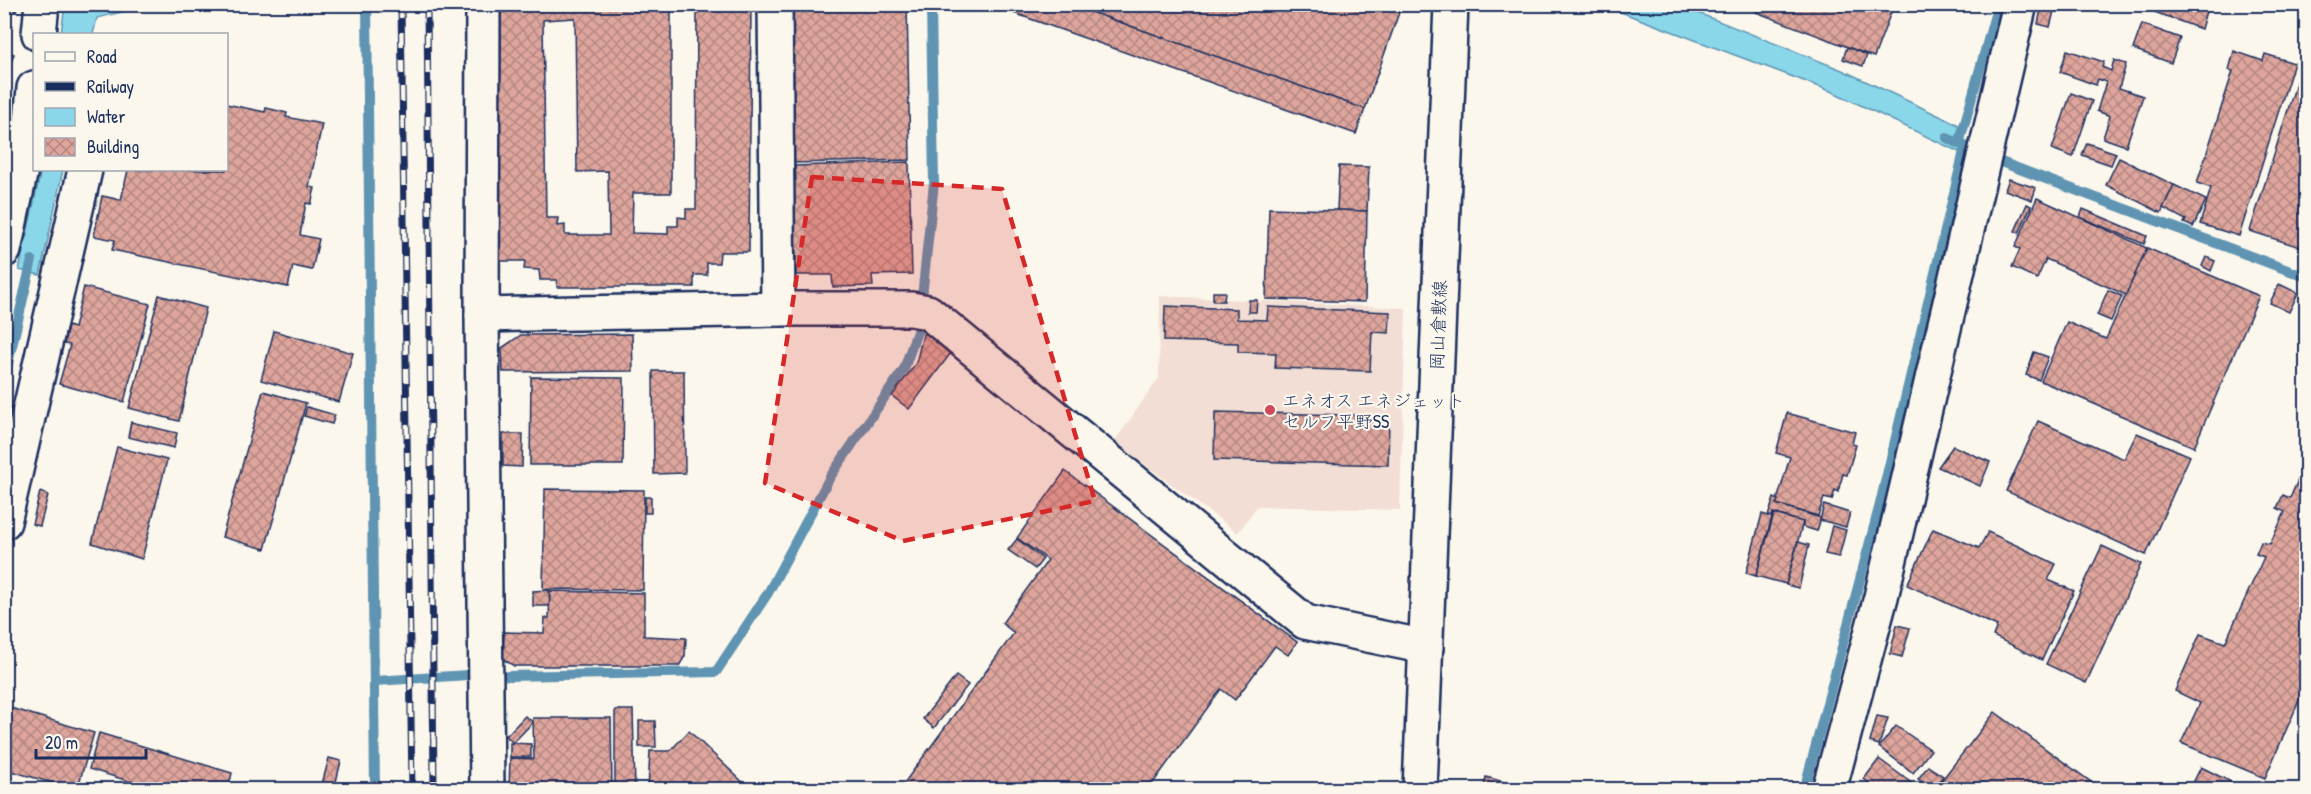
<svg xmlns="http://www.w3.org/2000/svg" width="2311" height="794" viewBox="0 0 2311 794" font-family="'Patrick Hand','Klee One',sans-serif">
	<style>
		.built { fill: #f2ded4 }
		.water { fill: #8bd7ea; stroke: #5e94b2; stroke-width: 1.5 }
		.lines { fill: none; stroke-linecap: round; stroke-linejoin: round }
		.stream { stroke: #5e94b2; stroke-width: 10 }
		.building { fill: url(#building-cross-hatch); stroke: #1b2f5e; stroke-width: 1.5; fill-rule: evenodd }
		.street-casing { stroke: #1b2f5e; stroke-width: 38 }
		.secondary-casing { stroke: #1b2f5e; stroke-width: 38 }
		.street { stroke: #fbf7ec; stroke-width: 33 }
		.secondary { stroke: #fbf7ec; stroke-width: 33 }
		.rail-casing { stroke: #1b2f5e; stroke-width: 7 }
		.rail { stroke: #fbf7ec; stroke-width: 4.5; stroke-dasharray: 14; stroke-linecap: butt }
		.marked { fill: #d62828; fill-opacity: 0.2; stroke: #d62828; stroke-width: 4.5; stroke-dasharray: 12 8; stroke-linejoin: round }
		.poi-dot { fill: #d1495b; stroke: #fbf7ec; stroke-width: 2 }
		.labels { text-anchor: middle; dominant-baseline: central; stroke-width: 4.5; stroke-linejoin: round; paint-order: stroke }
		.street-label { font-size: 18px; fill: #1b2f5e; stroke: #fbf7ec }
		.poi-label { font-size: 18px; fill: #1b2f5e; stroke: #fbf7ec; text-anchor: start }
	</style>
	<defs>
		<pattern id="building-cross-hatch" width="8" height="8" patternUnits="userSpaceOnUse" patternTransform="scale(1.5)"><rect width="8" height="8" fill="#dea59c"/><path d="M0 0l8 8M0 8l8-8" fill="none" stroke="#b38782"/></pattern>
	</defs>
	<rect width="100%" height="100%" fill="#fbf7ec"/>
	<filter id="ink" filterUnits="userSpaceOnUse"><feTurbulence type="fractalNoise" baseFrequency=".0167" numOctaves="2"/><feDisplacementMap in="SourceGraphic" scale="12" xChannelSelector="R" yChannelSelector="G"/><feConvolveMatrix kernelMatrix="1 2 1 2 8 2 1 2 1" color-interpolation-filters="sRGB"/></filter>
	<g filter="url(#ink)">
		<!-- built -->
		<polygon class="built" points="1160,296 1406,308 1400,510 1257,506 1238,533 1114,442 1159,378"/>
		<!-- water -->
		<g class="water">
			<polygon points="65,5 65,4 150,5 97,18 93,34 61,34"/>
			<polygon points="1602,5 1678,5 1842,70 1963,127 1959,144 1965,147 1963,154 1833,92"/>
			<polygon points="41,170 63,170 40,275 19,270"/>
		</g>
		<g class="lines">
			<!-- stream -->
			<g class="stream">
				<polyline points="367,4 375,790"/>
				<polyline points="1947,138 2001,162 2306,277"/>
				<polyline points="1959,144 1998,4"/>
				<polyline points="4,380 32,260"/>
				<polyline points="507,676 716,672 768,593 830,477 904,369 919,326 934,183 931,4"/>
				<polyline points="375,681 468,675"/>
				<polyline points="1804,790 1880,504 1965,147"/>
			</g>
		</g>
		<!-- building -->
		<g class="building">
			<polygon points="4,4 18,4 16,11 4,7"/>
			<path d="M501,4H671V193H633L632,233L668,234V226H678V217L686,218V209H696L697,4H751L749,252H720L719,263H707V275H694V287H557V280H540L539,270L524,269L525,261H499ZM575,18L577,172L608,171L609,235H565V225L557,226L558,218H546L543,20Z"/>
			<polygon points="793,4 907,4 910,160 794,163"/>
			<polygon points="988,4 1069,4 1365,109 1356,134"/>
			<polygon points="1069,4 1402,4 1365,109"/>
			<polygon points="1759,4 1894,4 1874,57 1756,12"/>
			<polygon points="2042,4 2055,7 2050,27 2038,24"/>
			<polygon points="2151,4 2208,4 2201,29 2149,10"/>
			<polygon points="2142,24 2180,38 2171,63 2133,49"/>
			<polygon points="1847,47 1867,55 1863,66 1843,59"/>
			<polygon points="2067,50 2104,62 2102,67 2111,71 2114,60 2126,64 2119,88 2143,96 2126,146 2103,138 2110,116 2097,111 2106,82 2098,79 2096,85 2060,72"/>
			<polygon points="4,51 14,54 11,62 4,60"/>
			<polygon points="2234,51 2263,61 2265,54 2294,63 2239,236 2200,224 2211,188 2197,183 2233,71 2229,70"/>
			<polygon points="2306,52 2306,249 2250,231"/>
			<polygon points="2071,93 2092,101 2073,157 2052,149"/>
			<polygon points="226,104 265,112 266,108 287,113 286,117 322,124 309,187 315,188 311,204 306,203 300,235 319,239 312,270 293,266 288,287 112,250 115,240 94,236 102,196 121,200 128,170 226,170"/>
			<polygon points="4,113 12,115 9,128 4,127"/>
			<polygon points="2087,143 2116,153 2111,165 2082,155"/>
			<polygon points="2119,158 2174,185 2161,213 2106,185"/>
			<polygon points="909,162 912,274 872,275 873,286 833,287 832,275 796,275 794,180 796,180 795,166"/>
			<polygon points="1339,166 1369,167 1367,211 1337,210"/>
			<polygon points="2009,179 2036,188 2032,200 2005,190"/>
			<polygon points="2174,185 2206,200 2193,227 2184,223 2186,220 2163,208"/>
			<polygon points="2037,198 2147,248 2126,295 2046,259 2037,279 2012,267 2020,249 2015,247"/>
			<polygon points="2027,204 2031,206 2019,233 2015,231"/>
			<polygon points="1269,208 1367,211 1365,302 1266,299"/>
			<polygon points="2083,209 2147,236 2144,244 2080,217"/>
			<polygon points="2147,248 2259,296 2194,447 2041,381 2067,322 2106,339"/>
			<polygon points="2206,257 2215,261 2211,271 2202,266"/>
			<polygon points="2279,284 2298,293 2289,312 2270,303"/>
			<polygon points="84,287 150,304 124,402 59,384 70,345 64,344 68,326 74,328"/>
			<polygon points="2108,290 2122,296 2111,321 2097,315"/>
			<polygon points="1213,292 1225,292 1224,301 1213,301"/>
			<polygon points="159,295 206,308 179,421 129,408"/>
			<polygon points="1249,300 1257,300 1256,312 1248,312"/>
			<polygon points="1165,306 1237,309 1237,319 1267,320 1268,307 1390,312 1389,333 1372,332 1370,371 1275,368 1276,353 1238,352 1238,343 1164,341"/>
			<polygon points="274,331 353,353 339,402 261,380"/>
			<polygon points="924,331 950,354 909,409 892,396 916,363"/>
			<polygon points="632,334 633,371 503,372 502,348 521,335"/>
			<polygon points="2034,352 2048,357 2039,380 2026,375"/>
			<polygon points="653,371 684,371 685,473 654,474"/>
			<polygon points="531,377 624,378 623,465 530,465"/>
			<polygon points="263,391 306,403 265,549 222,537"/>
			<polygon points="307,407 335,415 332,424 304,416"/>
			<polygon points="1215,412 1389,416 1388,465 1214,460"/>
			<polygon points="1787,413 1855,432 1852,444 1856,445 1847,475 1843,474 1838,492 1835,490 1832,500 1824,498 1818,516 1776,504 1790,457 1776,453"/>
			<polygon points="2038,421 2124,459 2137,433 2190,456 2146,555 2006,491"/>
			<polygon points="131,422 177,433 174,448 128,437"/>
			<polygon points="503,434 523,434 522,467 503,466"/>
			<polygon points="1953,446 1990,462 1980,486 1938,467"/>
			<polygon points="117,447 167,460 142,559 92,543"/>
			<polygon points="2306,462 2306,685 2265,778 2181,743 2200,703 2175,691 2200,634 2225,643 2264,557 2256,554 2261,542 2270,544 2285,512 2277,508 2283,495 2290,498"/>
			<polygon points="1065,471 1297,642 1288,655 1275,646 1235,700 1221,689 1148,790 899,790 1014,633 1002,623 1048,560 1017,538"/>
			<polygon points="545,489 644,490 643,590 543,589"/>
			<polygon points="40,492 48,495 40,526 32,524"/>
			<rect x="645" y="497" width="6" height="16"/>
			<polygon points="1774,498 1778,500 1776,504 1821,518 1817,531 1803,527 1803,522 1773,513 1772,517 1768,516"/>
			<polygon points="1824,505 1850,513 1846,527 1820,520"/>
			<polygon points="1762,514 1772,517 1756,576 1746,573"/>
			<polygon points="1774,514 1803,522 1786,584 1756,576"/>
			<polygon points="1832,526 1846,530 1839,557 1825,554"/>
			<polygon points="1933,529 1979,548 1988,532 2056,564 2048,580 2074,591 2042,660 1993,636 1997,626 1907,585"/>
			<polygon points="1017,539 1043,559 1035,569 1008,550"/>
			<polygon points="1798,542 1809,545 1799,588 1786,585"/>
			<polygon points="2102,546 2141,564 2086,683 2046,664"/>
			<polygon points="549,590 550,606 533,606 533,591"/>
			<polygon points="550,591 644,593 644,636 686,638 685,656 679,666 514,666 503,659 504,632 544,633 545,618 549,618"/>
			<polygon points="1897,625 1910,628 1902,657 1890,654"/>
			<polygon points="956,676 968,685 934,728 923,719"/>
			<polygon points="4,706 94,733 77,790 4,769"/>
			<polygon points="615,710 633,710 635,790 615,790"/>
			<polygon points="1995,712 2102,790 1934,790"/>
			<polygon points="525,716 533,722 513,743 506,736"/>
			<polygon points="1877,716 1888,718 1879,745 1870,742"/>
			<polygon points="533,718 611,718 612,790 509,790 510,758 534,759"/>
			<polygon points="639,721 655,721 656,747 639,747"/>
			<polygon points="1896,726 1931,750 1913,773 1879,747"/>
			<polygon points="689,731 751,790 648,790 650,751 670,751"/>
			<polygon points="99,733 232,773 228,790 158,790 89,769"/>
			<polygon points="510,743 531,744 531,757 510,757"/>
			<polygon points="329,758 341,761 334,790 324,790 321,788"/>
			<polygon points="1879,759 1921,790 1877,790 1864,779"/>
			<polygon points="1928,766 1943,776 1934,790 1918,779"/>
			<polygon points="2201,767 2247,790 2196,790 2191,787"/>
			<polygon points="1486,777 1533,790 1483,790"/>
		</g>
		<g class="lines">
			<defs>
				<g id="street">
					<polyline points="483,4 482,315 487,790"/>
					<polyline points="775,4 778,309"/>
					<polyline points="39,34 42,4"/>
					<polyline points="4,250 31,122 34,88"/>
					<polyline points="482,315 778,309 911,309 928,312 1305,622 1426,647"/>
					<polyline points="4,522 85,170"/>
					<polyline points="1829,790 1881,597 2020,4"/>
				</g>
				<polyline id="secondary" points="1420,790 1451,4"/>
			</defs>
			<!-- street casing -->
			<use href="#street" class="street-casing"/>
			<!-- secondary casing -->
			<use href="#secondary" class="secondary-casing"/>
			<!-- street -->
			<use href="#street" class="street"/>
			<!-- secondary -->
			<use href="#secondary" class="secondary"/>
			<defs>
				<g id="rail">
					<polyline points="401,4 412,790"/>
					<polyline points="427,4 434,790"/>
				</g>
			</defs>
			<!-- rail casing -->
			<use href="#rail" class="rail-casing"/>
			<!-- rail -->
			<use href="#rail" class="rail"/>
		</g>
	</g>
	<!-- marked area -->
	<path class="marked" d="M812,177L1002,189L1095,501L903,541L765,483Z"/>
	<!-- markers -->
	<circle class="poi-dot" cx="1270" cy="410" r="6"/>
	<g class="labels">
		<!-- street labels -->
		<g class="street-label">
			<text transform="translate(1438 325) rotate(-88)">岡山倉敷線</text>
		</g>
		<!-- poi labels -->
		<g class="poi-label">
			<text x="1282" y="400">エネオス エネジェット<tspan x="1282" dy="21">セルフ平野SS</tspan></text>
		</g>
	</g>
	<!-- margin -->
	<rect width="2311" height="794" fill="none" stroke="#fbf7ec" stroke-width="24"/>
	<rect x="12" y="12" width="2287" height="770" fill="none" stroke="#1b2f5e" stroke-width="2" filter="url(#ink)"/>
	<!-- legend -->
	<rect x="33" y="33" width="195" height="138" fill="#fbf7ec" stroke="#a1a7b3" stroke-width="1.5"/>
	<rect x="45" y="52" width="30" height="9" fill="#fbf7ec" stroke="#a1a7b3" stroke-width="1.5"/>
	<text x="87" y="63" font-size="18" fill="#1b2f5e">Road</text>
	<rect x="45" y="82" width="30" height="9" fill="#1b2f5e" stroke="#a1a7b3" stroke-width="1.5"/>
	<text x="87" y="93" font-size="18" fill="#1b2f5e">Railway</text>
	<rect x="45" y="108" width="30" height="18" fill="#8bd7ea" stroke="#a1a7b3" stroke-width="1.5"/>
	<text x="87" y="123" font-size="18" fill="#1b2f5e">Water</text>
	<rect x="45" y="138" width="30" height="18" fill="url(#building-cross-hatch)" stroke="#a1a7b3" stroke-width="1.5"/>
	<text x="87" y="153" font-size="18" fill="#1b2f5e">Building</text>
	<!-- scale -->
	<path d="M36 749v9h110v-9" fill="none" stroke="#1b2f5e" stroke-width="3"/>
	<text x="45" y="749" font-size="18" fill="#1b2f5e" stroke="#fbf7ec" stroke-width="4.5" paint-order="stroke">20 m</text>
</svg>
